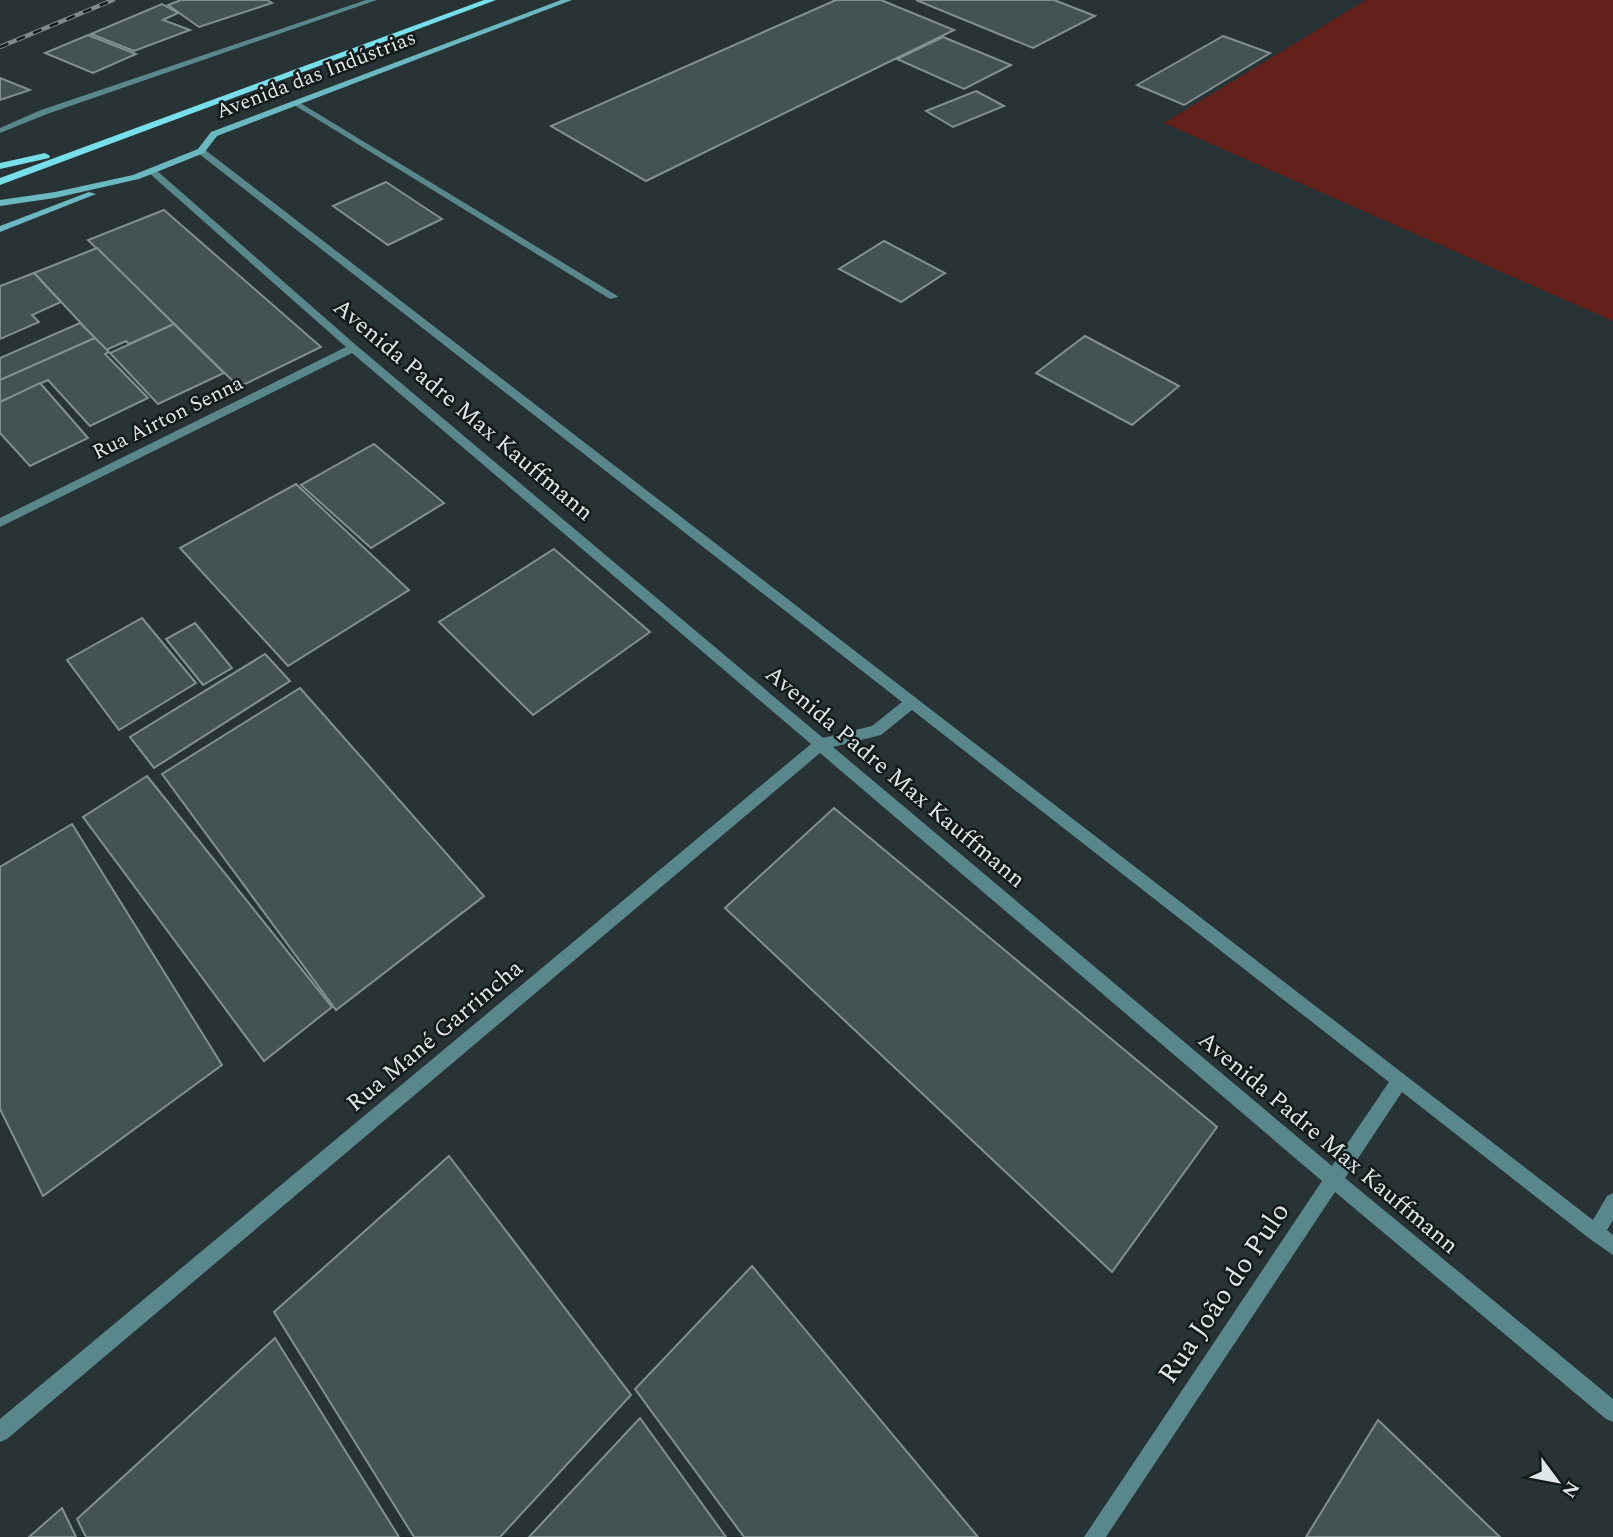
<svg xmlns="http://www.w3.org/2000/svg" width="1613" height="1537" viewBox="0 0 1613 1537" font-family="Spectral,serif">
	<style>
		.green { fill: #64211c }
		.building { fill: #455253; stroke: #829092; stroke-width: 2 }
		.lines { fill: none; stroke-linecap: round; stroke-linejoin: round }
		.lane { fill: #59878c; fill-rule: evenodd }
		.street { fill: #59878c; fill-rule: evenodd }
		.secondary { fill: #6bb8c0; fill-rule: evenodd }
		.primary { fill: #78dee9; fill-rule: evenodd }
		.rail-casing { stroke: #818a8b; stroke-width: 4.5 }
		.rail { stroke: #141a1a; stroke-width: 2.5; stroke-dasharray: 9; stroke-linecap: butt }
		.labels { text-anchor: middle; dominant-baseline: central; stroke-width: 5; stroke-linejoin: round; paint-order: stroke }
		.far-street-label { font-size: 21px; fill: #dfe6e7; stroke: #141a1a }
		.street-label { font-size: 24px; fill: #dfe6e7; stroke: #141a1a }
		.near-street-label { font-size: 28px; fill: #dfe6e7; stroke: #141a1a }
	</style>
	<rect width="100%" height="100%" fill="#273334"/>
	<!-- green -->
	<polygon class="green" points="1366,0 1613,0 1613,321 1164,123"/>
	<!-- building -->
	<g class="building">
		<polygon points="181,0 267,0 272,3 199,27 168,5"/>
		<polygon points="836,0 881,0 954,30 646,181 551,126"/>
		<polygon points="916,0 1054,0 1095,16 1033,48"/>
		<polygon points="162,4 178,13 163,20 190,30 134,51 91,34"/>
		<polygon points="88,35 136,54 93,73 45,53"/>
		<polygon points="1223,36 1270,53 1184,105 1137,85"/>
		<polygon points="943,37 1011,65 964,89 897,59"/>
		<polygon points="0,78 30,90 0,100"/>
		<polygon points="976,91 1004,106 953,127 926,111"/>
		<polygon points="386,182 442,219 388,245 333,206"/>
		<polygon points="164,210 321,347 239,387 88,240"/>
		<polygon points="884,241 945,273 901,302 839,269"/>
		<polygon points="97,248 174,324 129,344 126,341 106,350 34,273"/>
		<polygon points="34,273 61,302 32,315 39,322 0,339 0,286"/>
		<polygon points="80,323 95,338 0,380 0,358"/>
		<polygon points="174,324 224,373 158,404 110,353"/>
		<polygon points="1085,336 1179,386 1132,425 1036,373"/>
		<polygon points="95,338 109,352 105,354 148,398 90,426 48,380 0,402 0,380"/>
		<polygon points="40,383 88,438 30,466 0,433 0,402"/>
		<polygon points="374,444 444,503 371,548 301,485"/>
		<polygon points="296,484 409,590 288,666 180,548"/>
		<polygon points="554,549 650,632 533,715 439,622"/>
		<polygon points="142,618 196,683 119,730 67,660"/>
		<polygon points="195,623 232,668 203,685 166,639"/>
		<polygon points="265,654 290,681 154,768 130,737"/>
		<polygon points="300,688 484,896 336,1010 162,774"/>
		<polygon points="147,776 332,1007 264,1061 83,817"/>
		<polygon points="834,808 1217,1127 1112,1272 725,908"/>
		<polygon points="72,824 222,1065 43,1196 0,1109 0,867"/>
		<polygon points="449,1156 631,1395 500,1537 414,1537 274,1312"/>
		<polygon points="752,1266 978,1537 744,1537 635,1389"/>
		<polygon points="275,1338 399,1537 86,1537 77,1519"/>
		<polygon points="640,1418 726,1537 529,1537"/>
		<polygon points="1378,1420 1500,1537 1306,1537"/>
		<polygon points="62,1508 76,1537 29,1537"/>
	</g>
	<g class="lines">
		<!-- lane -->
		<g class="lane">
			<polygon points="366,0 377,0 47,114 0,133 0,128 41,110"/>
			<polygon points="297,101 616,295 618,297 610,299 294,105 294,101"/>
		</g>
		<!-- street -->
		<path class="street" d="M198,149H204L1593,1220L1607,1196L1613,1193V1220L1607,1230L1613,1235V1255L1590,1239L1402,1092L1345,1178L1613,1399V1422L1606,1419L1335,1192L1106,1537H1084L1322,1181L820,753L7,1439L0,1442V1419L811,744L352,353L0,527V518L346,347L149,173V169H155L357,346L823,738L872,726L902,702L198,153ZM912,710L1389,1082L1332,1166L833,747L881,735Z"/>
		<!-- secondary -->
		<g class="secondary">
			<polygon points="561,0 572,0 217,136 204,153 139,179 55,198 0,206 0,200 55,192 133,175 198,149 211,132"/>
			<polygon points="89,192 96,194 0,232 0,226"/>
		</g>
		<!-- primary -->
		<g class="primary">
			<polygon points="484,0 496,0 0,185 0,178"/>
			<polygon points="45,153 50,156 49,158 0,169 0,163"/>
		</g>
		<defs>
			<polyline id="rail" points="0,47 113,0"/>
		</defs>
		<!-- rail casing -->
		<use href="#rail" class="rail-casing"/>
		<!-- rail -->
		<use href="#rail" class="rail"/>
	</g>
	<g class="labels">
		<!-- far-street labels -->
		<g class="far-street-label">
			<text transform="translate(316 75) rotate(-21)">Avenida das Indústrias</text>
			<text transform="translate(168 418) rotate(-26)">Rua Airton Senna</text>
		</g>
		<!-- street labels -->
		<g class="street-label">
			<text transform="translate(463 410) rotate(40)">Avenida Padre Max Kauffmann</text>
			<text transform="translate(895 777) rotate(40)">Avenida Padre Max Kauffmann</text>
			<text transform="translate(435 1036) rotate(-40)">Rua Mané Garrincha</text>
			<text transform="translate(1328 1143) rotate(40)">Avenida Padre Max Kauffmann</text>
		</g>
		<!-- near-street labels -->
		<g class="near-street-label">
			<text transform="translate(1224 1293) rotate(-56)">Rua João do Pulo</text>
		</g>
	</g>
	<!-- north arrow -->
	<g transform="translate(1557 1481) rotate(122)" stroke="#141a1a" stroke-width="5" paint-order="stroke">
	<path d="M0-5L12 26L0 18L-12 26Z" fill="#dfe6e7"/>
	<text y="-10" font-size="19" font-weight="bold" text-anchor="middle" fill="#dfe6e7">N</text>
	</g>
</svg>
